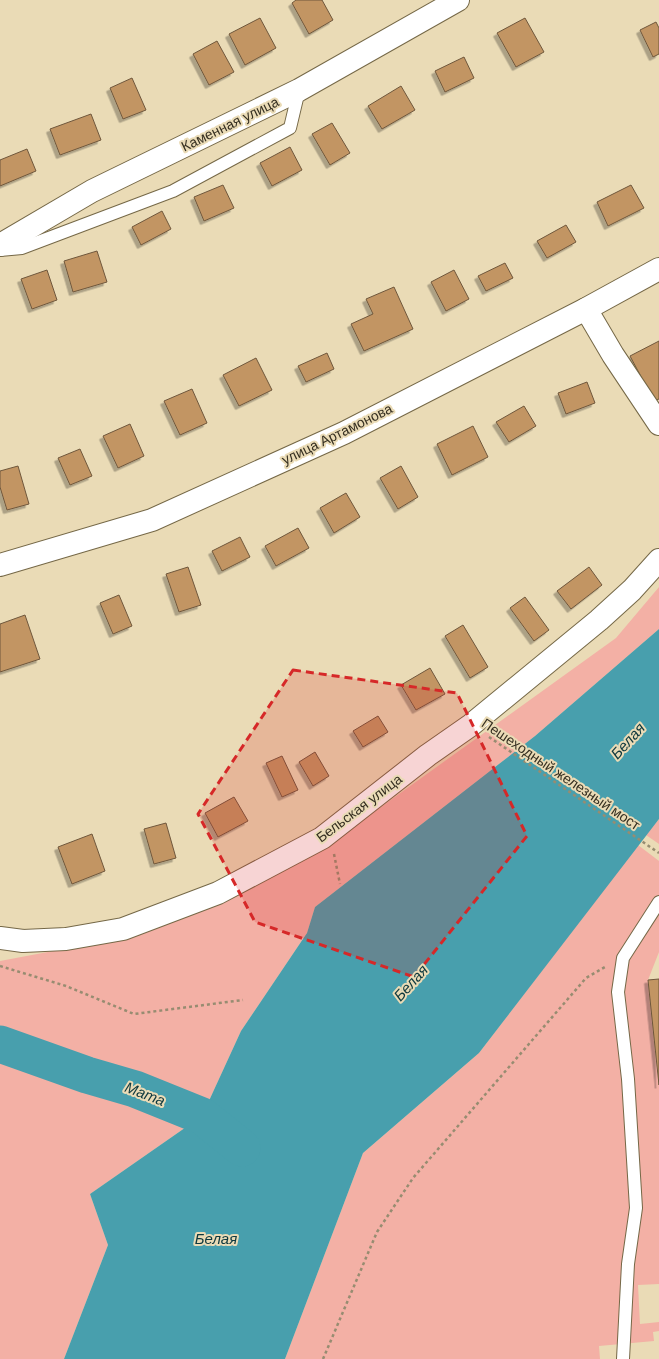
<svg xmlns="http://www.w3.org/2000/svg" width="659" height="1359" viewBox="0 0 659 1359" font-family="'DM Sans',sans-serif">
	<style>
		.green { fill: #f3b0a5 }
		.water { fill: #489fad }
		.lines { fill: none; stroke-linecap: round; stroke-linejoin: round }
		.river { stroke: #489fad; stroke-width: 37 }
		.building { fill: #c29563; stroke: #6f573c; filter: url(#shadow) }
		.service-casing { stroke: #756847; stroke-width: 14 }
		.minor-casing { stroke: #756847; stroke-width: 24 }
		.tertiary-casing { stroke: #756847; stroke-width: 24 }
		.path { stroke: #978c71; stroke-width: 2.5; stroke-dasharray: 3 3; stroke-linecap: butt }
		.service { stroke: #fff; stroke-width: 12 }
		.minor { stroke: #fff; stroke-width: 22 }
		.tertiary { stroke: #fff; stroke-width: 22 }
		.marked { fill: #d62828; fill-opacity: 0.2; stroke: #d62828; stroke-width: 3; stroke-dasharray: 8 5; stroke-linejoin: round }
		.labels { text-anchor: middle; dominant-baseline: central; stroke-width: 4; stroke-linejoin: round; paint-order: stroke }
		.street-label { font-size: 14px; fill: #352f21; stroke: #eadbb6 }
		.water-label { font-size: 15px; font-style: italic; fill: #0e383e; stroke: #eadbb6 }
	</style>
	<defs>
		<filter id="shadow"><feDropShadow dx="-3.5" dy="3.5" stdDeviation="0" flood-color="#0004"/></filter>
	</defs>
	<rect width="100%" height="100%" fill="#eadbb6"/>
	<!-- green -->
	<g class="green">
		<polygon points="659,587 659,629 535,736 315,907 307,933 241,1031 202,1116 90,1194 108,1245 64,1359 0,1359 0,961 122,938 342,835 616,638"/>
		<polygon points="659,819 659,844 646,835"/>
		<polygon points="638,845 659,861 659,952 648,980 659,1085 659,1284 638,1285 640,1324 659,1322 659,1331 653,1332 654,1341 599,1346 600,1359 285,1359 363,1153 479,1053"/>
	</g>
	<!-- water -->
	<polygon class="water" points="659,629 659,819 479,1053 363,1153 285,1359 64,1359 108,1245 90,1194 202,1116 241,1031 307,933 315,907 535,736"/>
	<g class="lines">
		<!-- river -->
		<polyline class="river" points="0,1044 87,1075 135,1089 202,1116 242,1148"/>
	</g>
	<!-- building -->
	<g class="building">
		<polygon points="296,0 322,0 333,20 309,34 292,3"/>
		<polygon points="260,18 276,48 245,65 229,34"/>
		<polygon points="525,18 544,52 516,67 497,33"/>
		<polygon points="656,22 659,28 659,54 653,57 640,30"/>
		<polygon points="217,41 234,72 209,85 193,54"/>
		<polygon points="464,57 474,78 445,92 435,71"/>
		<polygon points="132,78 146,110 123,119 110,88"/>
		<polygon points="401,86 415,110 382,129 368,106"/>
		<polygon points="91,114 101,140 60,155 50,129"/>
		<polygon points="332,123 350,153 330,165 312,134"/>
		<polygon points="290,147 302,170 272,186 260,163"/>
		<polygon points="27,149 36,171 0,186 0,160"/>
		<polygon points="223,185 234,208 204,221 194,197"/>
		<polygon points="631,185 644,208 608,226 597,202"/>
		<polygon points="162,211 171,229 141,245 132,227"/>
		<polygon points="566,225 576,242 547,258 537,241"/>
		<polygon points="97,251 107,282 73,292 64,261"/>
		<polygon points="505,263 513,278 486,291 478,276"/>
		<polygon points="47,270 57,300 32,309 21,279"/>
		<polygon points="454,270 469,299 446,311 431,282"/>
		<polygon points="394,287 413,329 364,351 351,324 373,314 366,299"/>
		<polygon points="659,341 659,399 654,401 630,356"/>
		<polygon points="327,353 334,369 306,382 298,366"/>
		<polygon points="256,358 272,390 239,406 223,375"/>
		<polygon points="587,382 595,403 566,414 558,393"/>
		<polygon points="192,389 207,423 180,435 164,401"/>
		<polygon points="524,406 536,426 509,442 496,422"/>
		<polygon points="130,424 144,456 118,468 103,436"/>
		<polygon points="473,426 488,457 452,475 437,444"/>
		<polygon points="80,449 92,476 70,485 58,458"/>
		<polygon points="18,466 29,504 7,510 0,487 0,471"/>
		<polygon points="401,466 418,497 398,509 380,478"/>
		<polygon points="346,493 360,517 334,533 320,508"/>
		<polygon points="298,528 309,548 276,566 265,546"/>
		<polygon points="240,537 250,557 222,571 212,551"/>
		<polygon points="188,567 201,605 179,612 166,574"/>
		<polygon points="589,567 602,585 571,609 557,591"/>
		<polygon points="119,595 132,626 113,634 100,603"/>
		<polygon points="525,597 549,630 534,641 510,608"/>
		<polygon points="25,615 40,659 0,672 0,624"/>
		<polygon points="463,625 488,667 470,678 445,636"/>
		<polygon points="430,668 445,694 416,710 401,685"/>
		<polygon points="378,716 388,732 363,747 353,731"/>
		<polygon points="315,752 329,776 313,786 299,762"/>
		<polygon points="282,756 298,790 282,797 266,763"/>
		<polygon points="234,797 248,821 218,837 205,813"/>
		<polygon points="166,823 176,858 154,864 144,829"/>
		<polygon points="92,834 105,871 72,884 58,847"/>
		<polygon points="659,979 659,1085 648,980"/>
	</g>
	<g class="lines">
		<defs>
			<g id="service">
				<polyline points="0,250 22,248 173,191 290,128 299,90"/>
				<polyline points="623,1359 628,1264 636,1208 628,1079 618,992 623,958 659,902"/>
			</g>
			<g id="minor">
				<polyline points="0,245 92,191 299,90 458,0"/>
				<polyline points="586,309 613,355 659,424"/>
				<polyline points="0,938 23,941 66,939 123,929 218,893 322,838 428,755 471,725 599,620 632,590 659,560"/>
			</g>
			<polyline id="tertiary" points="0,565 152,520 344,433 586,309 659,269"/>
		</defs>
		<!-- service casing -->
		<use href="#service" class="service-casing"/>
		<!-- minor casing -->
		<use href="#minor" class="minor-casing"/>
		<!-- tertiary casing -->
		<use href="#tertiary" class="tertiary-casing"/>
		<!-- path -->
		<g class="path">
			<polyline points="489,737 659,853"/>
			<polyline points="334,854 340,884"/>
			<polyline points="0,966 66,986 134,1014 243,1000"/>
			<polyline points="323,1359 377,1232 413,1178 586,978 605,967"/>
		</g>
		<!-- service -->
		<use href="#service" class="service"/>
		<!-- minor -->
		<use href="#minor" class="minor"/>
		<!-- tertiary -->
		<use href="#tertiary" class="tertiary"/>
	</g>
	<!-- marked area -->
	<path class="marked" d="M293,670L457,693L527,836L414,977L255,922L198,814Z"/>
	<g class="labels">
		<!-- street labels -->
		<g class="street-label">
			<text transform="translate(230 124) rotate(-26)">Каменная улица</text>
			<text transform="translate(337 434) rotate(-26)">улица Артамонова</text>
			<text transform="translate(561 774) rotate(34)">Пешеходный железный мост</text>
			<text transform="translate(359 808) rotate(-37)">Бельская улица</text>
		</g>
		<!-- water labels -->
		<g class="water-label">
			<text transform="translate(628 741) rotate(-48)">Белая</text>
			<text transform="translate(411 983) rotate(-48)">Белая</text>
			<text transform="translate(145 1094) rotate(21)">Мата</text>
			<text x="216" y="1239">Белая</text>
		</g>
	</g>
</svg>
